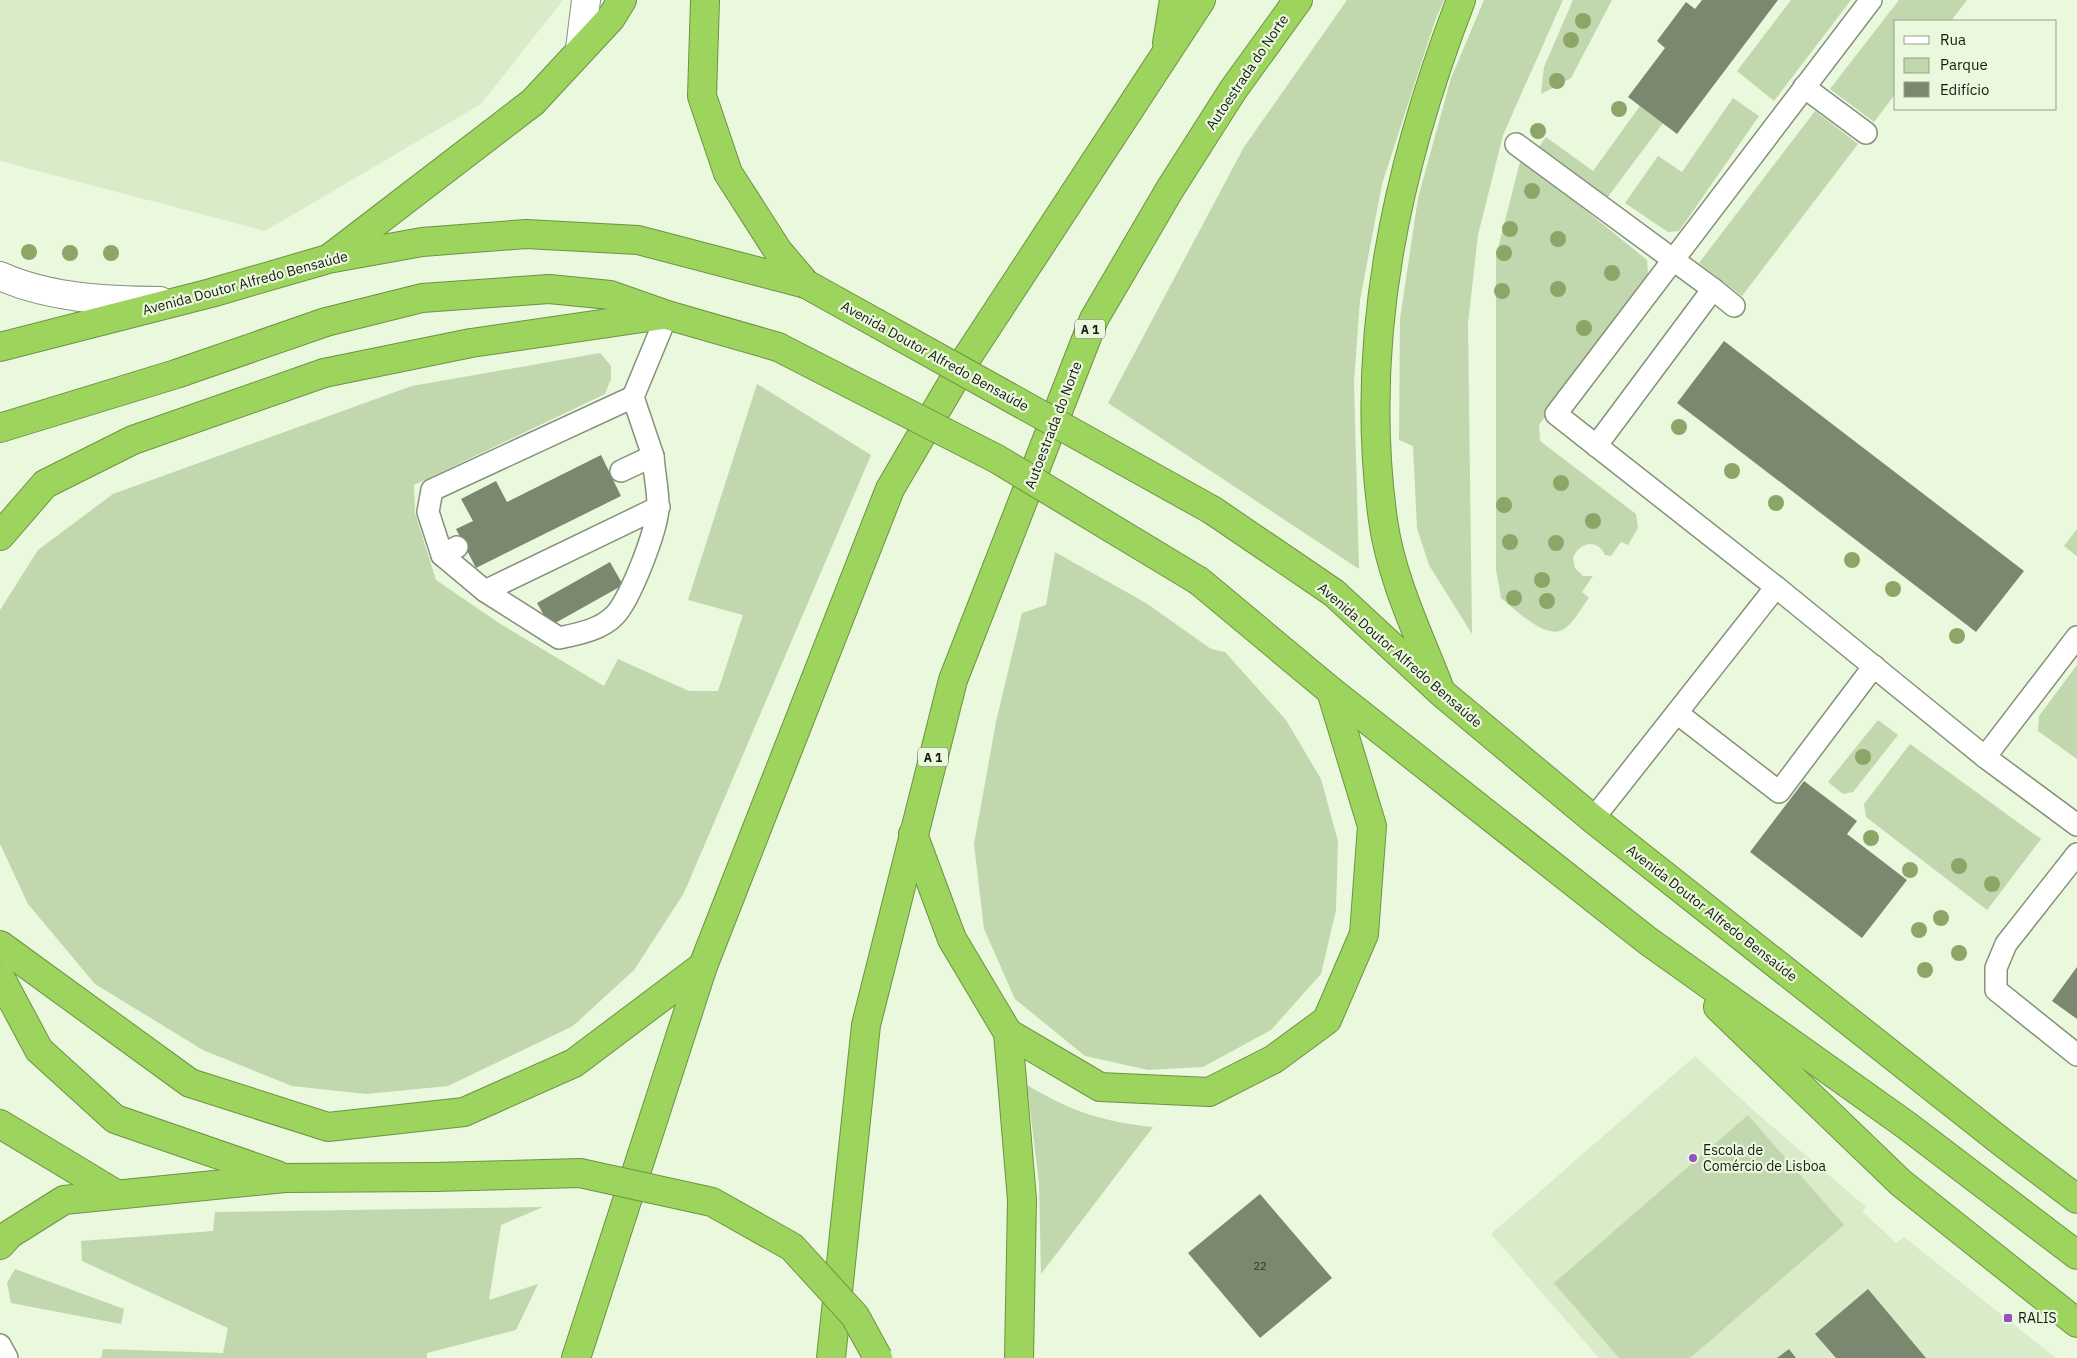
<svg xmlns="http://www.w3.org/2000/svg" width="2077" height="1358" viewBox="0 0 2077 1358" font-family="'IBM Plex Sans',sans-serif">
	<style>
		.built { fill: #daebca }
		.green { fill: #c1d7ad }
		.building { fill: #7b8870 }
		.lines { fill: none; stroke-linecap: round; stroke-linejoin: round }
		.lane-casing { stroke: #85927a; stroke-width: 24 }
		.street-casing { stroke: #85927a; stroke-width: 30 }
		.secondary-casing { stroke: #85927a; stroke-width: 30 }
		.highway-casing { stroke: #6d9342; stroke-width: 30 }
		.lane { stroke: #fff; stroke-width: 21 }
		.street { stroke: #fff; stroke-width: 28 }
		.secondary { stroke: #fff; stroke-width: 28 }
		.highway { stroke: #9dd45d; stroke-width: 28 }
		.highway-bridge-casing { stroke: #6d9342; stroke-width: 30; stroke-linecap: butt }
		.highway-bridge { stroke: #9dd45d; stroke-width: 28 }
		.tree { fill: #8ca668 }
		.poi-dot { fill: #9650c3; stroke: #eaf8dd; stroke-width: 2 }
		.labels { text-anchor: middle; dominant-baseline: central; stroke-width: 4.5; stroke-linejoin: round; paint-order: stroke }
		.number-label { font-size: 11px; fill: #2e3629 }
		.shield { fill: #eaf8dd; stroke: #555d4e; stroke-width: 1 }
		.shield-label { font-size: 12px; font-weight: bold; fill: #151a11 }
		.street-label { font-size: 14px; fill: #151a11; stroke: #eaf8dd }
		.poi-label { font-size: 14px; fill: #151a11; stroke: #eaf8dd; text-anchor: start }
	</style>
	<rect width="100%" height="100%" fill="#eaf8dd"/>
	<!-- built -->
	<g class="built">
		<polygon points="0,0 563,0 481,104 265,231 0,161"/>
		<polygon points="1695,1056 1752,1109 1866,1207 1862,1211 1896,1243 1904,1237 2056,1358 1599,1358 1491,1234"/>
	</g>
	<!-- green -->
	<g class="green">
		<polygon points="1347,0 1444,0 1435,21 1382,184 1360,300 1354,382 1359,569 1108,403 1244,147"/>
		<polygon points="1484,0 1563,0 1503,135 1478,235 1468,323 1472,634 1429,565 1417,528 1413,446 1399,440 1400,319 1418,198 1451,78"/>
		<polygon points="1573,0 1612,0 1571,78 1541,94 1544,67"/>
		<polygon points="1791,0 1851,0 1774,101 1737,71"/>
		<polygon points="1899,0 1967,0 1951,21 1896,21 1896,93 1874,122 1830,89"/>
		<polygon points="1733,98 1759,116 1679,231 1668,232 1625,203 1658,156 1682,172"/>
		<polygon points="1640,106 1663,123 1607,198 1538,148 1546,137 1593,171"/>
		<polygon points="1815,111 1858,144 1742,296 1699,263"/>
		<path d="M1521,158L1647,260L1648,276L1539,425L1540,441L1636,514L1638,528L1628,545L1621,542L1611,556L1605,555C1598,538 1579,542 1573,558L1575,568L1583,576H1593L1582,592L1589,598C1582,606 1574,623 1564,629C1546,641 1515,609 1501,598L1496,569V256Z"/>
		<polygon points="600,353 611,366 611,379 605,394 414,485 415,513 436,580 499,623 604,686 618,659 689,691 718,691 743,615 688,600 757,384 871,455 684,893 634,970 573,1026 448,1086 366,1094 292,1086 203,1050 95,984 28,904 0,844 0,610 38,550 113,494 412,386"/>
		<polygon points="2077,529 2077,556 2064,546"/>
		<polygon points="1055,552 1146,603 1211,649 1225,652 1286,720 1321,779 1338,841 1336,910 1321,974 1271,1030 1203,1067 1148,1070 1085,1056 1015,999 984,929 974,844 996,722 1022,613 1046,605"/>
		<polygon points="2077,665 2077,759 2038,731 2039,716"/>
		<polygon points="1878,720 1898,735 1853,792 1843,794 1828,782"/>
		<polygon points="1910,744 2041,839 1987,910 1866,817 1864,804"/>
		<path d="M1027,1085C1070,1111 1103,1122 1153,1127L1041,1274L1039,1183Z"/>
		<polygon points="1748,1115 1844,1225 1690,1358 1619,1358 1554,1283"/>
		<polygon points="543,1207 501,1225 489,1300 538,1284 516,1330 427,1353 427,1358 101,1358 103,1349 223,1353 228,1328 82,1261 81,1241 213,1231 215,1212"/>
		<polygon points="15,1269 124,1309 121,1324 11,1303 7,1283"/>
	</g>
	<!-- building -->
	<g class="building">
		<polygon points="1702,0 1778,0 1677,134 1628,97 1665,48 1657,41 1686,2 1695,9"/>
		<polygon points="1724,341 2024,571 1976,632 1677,403"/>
		<polygon points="601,455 621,496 476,568 456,529 473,521 461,499 496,481 507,502"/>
		<polygon points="610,562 623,585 550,626 537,603"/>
		<polygon points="1804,781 1857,821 1847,834 1907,880 1862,938 1750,852"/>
		<polygon points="2077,967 2077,1019 2052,1001"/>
		<polygon points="1260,1194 1332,1278 1260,1338 1188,1253"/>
		<polygon points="1868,1289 1926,1358 1836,1358 1815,1334"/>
		<polygon points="1789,1349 1796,1358 1777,1358"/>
	</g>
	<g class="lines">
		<defs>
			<g id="lane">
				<polyline points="1804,87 1866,133"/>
				<polyline points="1516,144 1713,289 1596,446"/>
				<polyline points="1713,289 1734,306"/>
				<path d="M653,456C654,472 658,489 658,505C659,526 630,600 615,615C601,630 578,634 559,638L485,591L659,507"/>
				<polyline points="621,471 653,456 633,397 667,315"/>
				<polyline points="457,547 442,555 428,512 432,490 633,397"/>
				<polyline points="442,555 485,591"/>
				<polyline points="1776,587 1556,414 1871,0"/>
				<polyline points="1677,713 1779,792 1874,666"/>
				<polyline points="1985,757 2077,637"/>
				<polyline points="1593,819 1776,587 1985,757 2077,825"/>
				<polyline points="2077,854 2006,944 1996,968 1996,990 2077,1055"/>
				<polyline points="0,1345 7,1358"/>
			</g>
			<polyline id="street" points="580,49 586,0"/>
			<path id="secondary" d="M0,276C49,298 107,301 160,301"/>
			<g id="highway">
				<polyline points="705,0 702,96 728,173 778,251 806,284"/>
				<polyline points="1167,43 1174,0"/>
				<polyline points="331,257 533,102 611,18 622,0"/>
				<polyline points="0,347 211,293 328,259 422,242 526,234 638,240 806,284"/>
				<polyline points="0,428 176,374 326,322 422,298 549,289 610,295 667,315 778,347"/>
				<polyline points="1212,510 1334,593 1442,693 1593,819 2003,1143 2077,1199"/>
				<polyline points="0,536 45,484 133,440 324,373 471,343 663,315"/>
				<polyline points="1199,581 1331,691 1648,941 1906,1125 2077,1255"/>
				<path d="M1439,687C1418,633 1391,578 1383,520C1358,341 1397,166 1461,0"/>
				<polyline points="913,834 952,939 1008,1033 1022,1200 1019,1358"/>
				<polyline points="0,945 190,1083 328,1127 464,1112 574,1063 703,966"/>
				<polyline points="0,977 39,1050 115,1119 277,1175"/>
				<polyline points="1718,1007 1901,1183 2077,1323"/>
				<polyline points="1008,1033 1100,1087 1209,1092 1274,1059 1327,1020 1364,934 1372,826 1331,691"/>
				<polyline points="0,1124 116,1194"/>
				<polyline points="0,1245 10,1234 64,1200 285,1178 435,1177"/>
				<polyline points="576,1358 703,966 890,489 968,356 1201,0"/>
				<polyline points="831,1358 866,1025 953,680 1094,319 1170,189 1233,90 1298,0"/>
			</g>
		</defs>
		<!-- lane casing -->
		<use href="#lane" class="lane-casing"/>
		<!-- street casing -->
		<use href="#street" class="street-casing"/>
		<!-- secondary casing -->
		<use href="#secondary" class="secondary-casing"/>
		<!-- highway casing -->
		<use href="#highway" class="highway-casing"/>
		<!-- lane -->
		<use href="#lane" class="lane"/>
		<!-- street -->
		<use href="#street" class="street"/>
		<!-- secondary -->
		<use href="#secondary" class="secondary"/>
		<!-- highway -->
		<use href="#highway" class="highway"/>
		<defs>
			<g id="highway-bridge">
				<polyline points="806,284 1212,510"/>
				<polyline points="778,347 997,459 1199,581"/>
				<polyline points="435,1177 580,1173 712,1202 792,1247 855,1316 878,1358"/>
			</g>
		</defs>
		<!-- highway-bridge casing -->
		<use href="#highway-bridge" class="highway-bridge-casing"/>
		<!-- highway-bridge -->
		<use href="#highway-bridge" class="highway-bridge"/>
	</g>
	<!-- trees -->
	<g class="tree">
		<circle cx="1583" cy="21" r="8"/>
		<circle cx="1571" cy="40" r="8"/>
		<circle cx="1557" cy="81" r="8"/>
		<circle cx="1619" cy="109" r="8"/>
		<circle cx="1538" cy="131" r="8"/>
		<circle cx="1532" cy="191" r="8"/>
		<circle cx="1510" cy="229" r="8"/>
		<circle cx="1558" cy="239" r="8"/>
		<circle cx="29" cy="252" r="8"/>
		<circle cx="70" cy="253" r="8"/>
		<circle cx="111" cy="253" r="8"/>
		<circle cx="1504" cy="253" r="8"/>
		<circle cx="1612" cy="273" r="8"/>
		<circle cx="1558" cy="289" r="8"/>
		<circle cx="1502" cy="291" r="8"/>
		<circle cx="1584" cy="328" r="8"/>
		<circle cx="1679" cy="427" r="8"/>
		<circle cx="1732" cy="471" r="8"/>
		<circle cx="1561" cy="483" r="8"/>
		<circle cx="1776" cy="503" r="8"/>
		<circle cx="1504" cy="505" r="8"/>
		<circle cx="1593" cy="521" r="8"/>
		<circle cx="1510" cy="542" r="8"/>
		<circle cx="1556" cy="543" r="8"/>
		<circle cx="1852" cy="560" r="8"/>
		<circle cx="1542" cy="580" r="8"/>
		<circle cx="1893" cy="589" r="8"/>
		<circle cx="1514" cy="598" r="8"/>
		<circle cx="1547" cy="601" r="8"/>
		<circle cx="1957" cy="636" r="8"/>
		<circle cx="1863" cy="757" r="8"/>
		<circle cx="1871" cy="838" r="8"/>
		<circle cx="1959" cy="866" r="8"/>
		<circle cx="1910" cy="870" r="8"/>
		<circle cx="1992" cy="884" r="8"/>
		<circle cx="1941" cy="918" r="8"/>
		<circle cx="1919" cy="930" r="8"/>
		<circle cx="1959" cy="953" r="8"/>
		<circle cx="1925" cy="970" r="8"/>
	</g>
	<!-- markers -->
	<g class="poi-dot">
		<circle cx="1693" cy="1158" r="5"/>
		<rect x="2003" y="1313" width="10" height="10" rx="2.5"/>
	</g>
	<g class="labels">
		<!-- number labels -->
		<g class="number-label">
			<text x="1260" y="1266">22</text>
		</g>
		<!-- shield labels -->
		<g class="shield">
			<rect x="1075" y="319.5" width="30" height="19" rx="4"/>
			<rect x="918" y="747.5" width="30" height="19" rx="4"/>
		</g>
		<g class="shield-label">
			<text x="1090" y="329">A 1</text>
			<text x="933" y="757">A 1</text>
		</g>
		<!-- street labels -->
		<g class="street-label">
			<text transform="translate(1247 72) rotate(-56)">Autoestrada do Norte</text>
			<text transform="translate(245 283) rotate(-15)">Avenida Doutor Alfredo Bensaúde</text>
			<text transform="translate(935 356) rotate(29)">Avenida Doutor Alfredo Bensaúde</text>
			<text transform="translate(1053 425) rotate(-69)">Autoestrada do Norte</text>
			<text transform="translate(1400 655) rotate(41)">Avenida Doutor Alfredo Bensaúde</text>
			<text transform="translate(1712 913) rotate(38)">Avenida Doutor Alfredo Bensaúde</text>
		</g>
		<!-- poi labels -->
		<g class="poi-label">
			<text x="1703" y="1150">Escola de<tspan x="1703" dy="16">Comércio de Lisboa</tspan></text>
			<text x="2018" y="1318">RALIS</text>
		</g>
	</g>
	<!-- legend -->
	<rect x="1894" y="20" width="162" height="90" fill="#eaf8dd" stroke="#959f8b"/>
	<rect x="1904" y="36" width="25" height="8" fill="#ffffff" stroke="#959f8b"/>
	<text x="1940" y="45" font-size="15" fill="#151a11">Rua</text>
	<rect x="1904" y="58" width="25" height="15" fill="#c1d7ad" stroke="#959f8b"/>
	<text x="1940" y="70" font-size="15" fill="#151a11">Parque</text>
	<rect x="1904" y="82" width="25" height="15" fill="#7b8870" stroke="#959f8b"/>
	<text x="1940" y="95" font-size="15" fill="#151a11">Edifício</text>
</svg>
